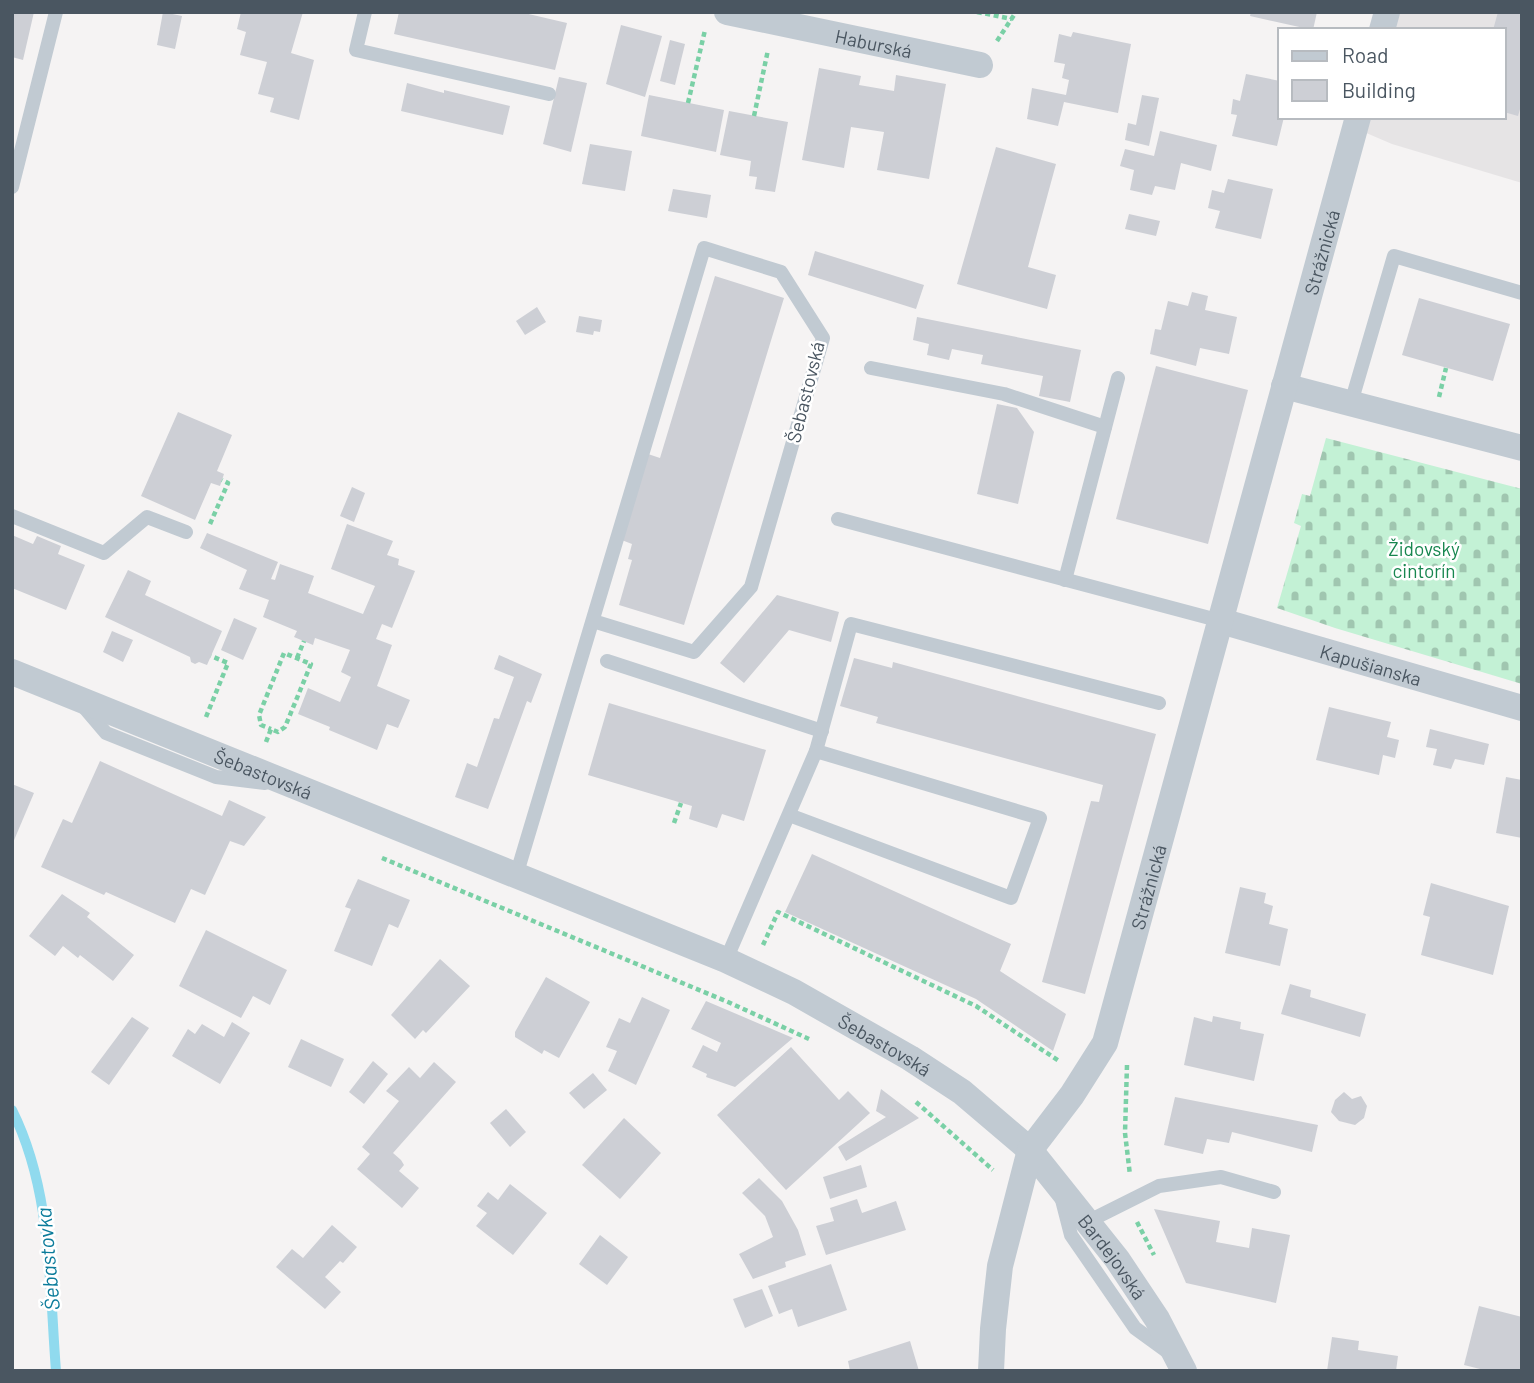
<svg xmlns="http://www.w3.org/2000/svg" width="1534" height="1383" viewBox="0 0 1534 1383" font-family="Barlow,sans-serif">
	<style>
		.education { fill: #e6e4e5 }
		.cemetery { fill: url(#cemetery-stones) }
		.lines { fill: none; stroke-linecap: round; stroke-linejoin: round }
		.stream { stroke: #90daee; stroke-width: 10 }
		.building { fill: #cdcfd5 }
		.path { stroke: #7ad0a6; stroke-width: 4.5; stroke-dasharray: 5 3.5; stroke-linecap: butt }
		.lane { stroke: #c1cad2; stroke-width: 14 }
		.street { stroke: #c1cad2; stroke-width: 26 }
		.labels { text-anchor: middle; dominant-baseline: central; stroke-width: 5; stroke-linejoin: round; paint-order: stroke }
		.street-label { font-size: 19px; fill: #4a5661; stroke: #fff }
		.park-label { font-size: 19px; fill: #17864f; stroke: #fff }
		.water-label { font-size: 21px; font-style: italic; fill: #0c7c9b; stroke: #fff }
	</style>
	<defs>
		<pattern id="cemetery-stones" width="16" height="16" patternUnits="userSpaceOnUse" patternTransform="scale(1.75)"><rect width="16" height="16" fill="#c3f1d5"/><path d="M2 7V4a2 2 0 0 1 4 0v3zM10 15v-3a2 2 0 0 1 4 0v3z" fill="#a0c6b0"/></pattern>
	</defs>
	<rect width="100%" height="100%" fill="#f5f3f3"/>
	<!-- education -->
	<polygon class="education" points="1381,12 1522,12 1522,183 1392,144 1350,126 1352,117 1504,117 1504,30 1376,30"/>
	<!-- cemetery -->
	<polygon class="cemetery" points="1326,438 1522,489 1522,684 1335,628 1277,608 1301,526 1294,523 1302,494 1310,496"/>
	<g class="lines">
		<!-- stream -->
		<path class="stream" d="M12,1110C52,1190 49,1283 56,1371"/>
	</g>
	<!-- building -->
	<g class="building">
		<polygon points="12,12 34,12 23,60 12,57"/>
		<polygon points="163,12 182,16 175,49 157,45"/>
		<polygon points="241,12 303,12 291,53 314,60 299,120 270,112 274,98 258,94 267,62 240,55 246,32 237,29"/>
		<polygon points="399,12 520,12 567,23 555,70 394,34"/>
		<polygon points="1251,12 1317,12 1313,30 1250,16"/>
		<polygon points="1498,12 1522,12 1522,102 1518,116 1504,112 1504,30 1493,30"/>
		<polygon points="621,25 662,36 645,97 606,84"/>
		<polygon points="1073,32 1131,44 1118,113 1064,102 1058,126 1027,119 1032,88 1066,95 1069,80 1062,78 1065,64 1054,62 1059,34 1071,37"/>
		<polygon points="670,40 685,44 675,85 660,81"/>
		<polygon points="819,68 861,76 859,85 894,91 896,75 946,84 929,179 877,170 884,132 851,127 844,168 802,160"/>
		<polygon points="1246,74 1280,81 1280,117 1284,117 1277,146 1232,136 1237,115 1231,114 1233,99 1240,101"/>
		<polygon points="559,77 587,83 571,152 543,144"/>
		<polygon points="407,83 444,93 444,90 510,106 503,135 401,111"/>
		<polygon points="649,95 724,110 716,152 641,136"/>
		<polygon points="1142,95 1159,98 1149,146 1125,140 1128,123 1136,125"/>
		<polygon points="729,111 788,122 775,192 755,189 757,177 749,176 751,161 720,155"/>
		<polygon points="1160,131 1217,145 1211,171 1181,163 1175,190 1155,186 1152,195 1130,190 1134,170 1120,166 1125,149 1154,156"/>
		<polygon points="590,144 632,151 625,191 582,184"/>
		<polygon points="996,147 1056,164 1028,267 1056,275 1047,309 957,284"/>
		<polygon points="1228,179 1273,189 1261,239 1215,228 1220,211 1208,208 1212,190 1224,193"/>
		<polygon points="673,189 711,195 707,218 668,211"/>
		<polygon points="1129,214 1160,221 1156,236 1125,229"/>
		<polygon points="815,251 924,285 916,309 808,275"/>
		<polygon points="715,276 784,298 684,625 619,605 632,560 628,559 632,544 619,539 645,453 660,458"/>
		<polygon points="1192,292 1208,296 1205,310 1237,317 1229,354 1200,348 1196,366 1150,354 1155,329 1161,330 1168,301 1188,306"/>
		<polygon points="1419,298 1510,324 1493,381 1402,355"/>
		<polygon points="537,307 546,322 525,335 516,321"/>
		<polygon points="579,316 602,320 600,332 594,331 593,335 576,332"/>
		<polygon points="917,317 1081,350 1070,402 1039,396 1043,376 981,364 983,355 952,349 949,360 927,355 929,344 913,340"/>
		<polygon points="1156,366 1248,390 1208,544 1116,519"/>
		<polygon points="997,404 1017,408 1034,432 1018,504 977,494"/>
		<polygon points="178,412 232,435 217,471 224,474 220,486 211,483 195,520 141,496"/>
		<polygon points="352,487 365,493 354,522 340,516"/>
		<polygon points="347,524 393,541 387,555 399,559 398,565 415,571 392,628 382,624 376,639 392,645 377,686 410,700 398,728 387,724 377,750 329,730 330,727 298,714 308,688 340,702 351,677 341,672 350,650 315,638 313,645 294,637 297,631 263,617 269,600 239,589 247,570 200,548 207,533 278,562 271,579 275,580 280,564 314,576 308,593 363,614 375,586 331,569"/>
		<polygon points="12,535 33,544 37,536 61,546 58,554 85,565 66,610 12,588"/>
		<polygon points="128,570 151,581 145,595 222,631 207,665 199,662 195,664 191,662 190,657 105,617"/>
		<polygon points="777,595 839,612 831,642 789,630 744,683 720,663"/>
		<polygon points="234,618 257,628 243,660 221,650"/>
		<polygon points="112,631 133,640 123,662 103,652"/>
		<polygon points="499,655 542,674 531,703 527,701 488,809 455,797 467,763 477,767 494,718 499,719 514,677 494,669"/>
		<polygon points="854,658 892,668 893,662 1156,734 1085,994 1042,982 1091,801 1099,802 1103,785 876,723 878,717 840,706"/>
		<polygon points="609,703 766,750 744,821 722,814 717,828 689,819 692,806 588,775"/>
		<polygon points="1329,707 1391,722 1387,737 1399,740 1395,758 1383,755 1379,775 1316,760"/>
		<polygon points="1430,729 1489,744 1484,765 1455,759 1451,769 1433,765 1437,749 1426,747"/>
		<polygon points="100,761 222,816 229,800 266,817 244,846 230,841 205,895 191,889 175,923 106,892 104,895 41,867 63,819 72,823"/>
		<polygon points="1506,777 1522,780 1522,838 1496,833"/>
		<polygon points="12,784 34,793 12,845"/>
		<polygon points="812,854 1011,944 1000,971 1066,1014 1053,1051 976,999 785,912"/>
		<polygon points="358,879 410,900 398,928 389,924 372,966 334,951 351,909 345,907"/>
		<polygon points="1431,883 1509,906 1493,975 1421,955 1430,917 1423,915"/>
		<polygon points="1240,887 1266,893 1264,903 1273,906 1269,924 1288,929 1280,966 1225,953"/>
		<polygon points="62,894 90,913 87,917 134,955 113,981 80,955 78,958 63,946 55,956 29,936"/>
		<polygon points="206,930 287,970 270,1005 253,996 241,1018 179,986"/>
		<polygon points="440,959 470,986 426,1033 423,1030 415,1039 391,1015"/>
		<polygon points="546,977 590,1002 559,1058 544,1050 542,1054 515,1037 515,1032"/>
		<polygon points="1290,984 1311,990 1310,997 1366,1014 1360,1037 1281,1014"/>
		<polygon points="642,997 670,1010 636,1085 608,1071 617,1051 606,1047 619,1018 630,1023"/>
		<polygon points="706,1001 793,1038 735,1087 706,1077 707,1074 692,1067 703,1045 717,1052 721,1043 691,1029"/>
		<polygon points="1213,1016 1241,1022 1240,1029 1264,1034 1254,1081 1184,1065 1194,1017 1212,1022"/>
		<polygon points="132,1017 149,1028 109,1085 91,1072"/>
		<polygon points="232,1022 250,1033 220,1084 172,1056 188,1029 195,1034 202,1024 224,1037"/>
		<polygon points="301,1039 344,1059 331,1087 288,1067"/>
		<polygon points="791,1047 839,1100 848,1091 870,1113 786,1190 717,1115"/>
		<polygon points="373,1061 388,1074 364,1104 349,1092"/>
		<polygon points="434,1062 456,1082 393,1153 401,1160 404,1165 399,1171 419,1188 402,1208 357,1169 370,1154 362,1147 399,1101 386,1091 409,1067 420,1078"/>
		<polygon points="593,1073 607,1090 584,1109 569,1093"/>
		<polygon points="881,1089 919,1118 846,1161 838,1147 886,1117 876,1111"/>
		<polygon points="1344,1092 1352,1099 1361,1096 1367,1106 1364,1118 1355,1125 1339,1121 1331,1112 1335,1100"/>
		<polygon points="1175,1097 1318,1125 1312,1152 1232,1132 1229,1143 1207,1139 1203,1154 1164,1145"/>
		<polygon points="506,1109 526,1132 510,1147 490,1123"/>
		<polygon points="624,1118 661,1153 620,1199 582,1165"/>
		<polygon points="861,1165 867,1187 830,1199 823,1177"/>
		<polygon points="759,1178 782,1201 798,1230 806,1255 785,1262 786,1267 753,1279 739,1254 773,1237 765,1216 742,1193"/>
		<polygon points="510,1184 547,1213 513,1255 476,1226 487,1213 477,1206 488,1192 498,1200"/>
		<polygon points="857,1199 862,1213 896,1201 906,1230 826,1255 816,1226 834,1221 830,1208"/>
		<polygon points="1154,1209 1220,1221 1216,1242 1249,1248 1252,1228 1290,1235 1276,1303 1186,1283"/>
		<polygon points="332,1225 357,1247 343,1263 340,1261 325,1277 341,1292 325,1309 276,1267 292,1249 303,1258"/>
		<polygon points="600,1235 628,1257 607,1285 579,1264"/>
		<polygon points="831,1264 847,1310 798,1327 792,1309 779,1314 768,1286"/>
		<polygon points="762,1289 773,1316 745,1328 733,1299"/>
		<polygon points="1479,1306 1522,1317 1522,1371 1488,1371 1464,1365"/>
		<polygon points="1332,1337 1359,1341 1358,1350 1398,1356 1396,1371 1327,1371"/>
		<polygon points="910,1341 919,1371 850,1371 848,1361"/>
	</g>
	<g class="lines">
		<!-- path -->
		<g class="path">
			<polyline points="977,12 1012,19"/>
			<polyline points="526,14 526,12"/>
			<polyline points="997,41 1016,12"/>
			<polyline points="688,103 705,30"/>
			<polyline points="754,116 768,50"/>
			<polyline points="1439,397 1446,368"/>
			<polyline points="210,524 228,483 222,480"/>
			<polyline points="297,658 304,641"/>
			<polyline points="206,717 228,663 211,656"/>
			<polyline points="266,742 271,729 278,732 285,727 311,664 284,653 259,715 261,725 271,729"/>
			<polyline points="674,823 681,803"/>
			<polyline points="382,858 728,1002 809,1039"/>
			<polyline points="763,945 778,912 976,1006 1059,1061"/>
			<polyline points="1127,1065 1125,1133 1130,1175"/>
			<polyline points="916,1102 993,1170"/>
			<polyline points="1137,1222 1154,1255"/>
		</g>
		<!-- lane -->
		<g class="lane">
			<polyline points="365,12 356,50 549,94"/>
			<polyline points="12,187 56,12"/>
			<polyline points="871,368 1004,394 1105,427"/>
			<polyline points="1351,403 1394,256 1522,293"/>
			<polyline points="12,516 104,553 147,517 186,532"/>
			<polyline points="838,519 1221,621"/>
			<polyline points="1065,580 1118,378"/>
			<polyline points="607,661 822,731"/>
			<polyline points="83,706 106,733 216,777 265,783"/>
			<polyline points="816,751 851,624 1159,703"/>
			<polyline points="516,876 704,248 781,272 823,338 751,587 694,652 593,621"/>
			<polyline points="726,960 816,751 1040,818 1011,898 789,815"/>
			<polyline points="1062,1200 1071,1235 1135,1328 1168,1352"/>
			<polyline points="1087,1222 1159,1186 1221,1177 1274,1192"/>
		</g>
		<!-- street -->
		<g class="street">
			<path id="s1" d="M727,12L980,65"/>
			<polyline points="1382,30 1387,12"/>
			<polyline points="1284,386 1522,448"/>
			<path id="s2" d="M1221,621L1522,708"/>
			<path id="s3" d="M12,672L726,960L794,992L910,1058L962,1092L1030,1150L1117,1259L1157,1319L1184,1371"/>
			<path id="s4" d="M991,1371L993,1329L1000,1266L1030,1150L1072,1095L1105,1043L1358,117"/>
		</g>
	</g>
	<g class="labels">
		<!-- street labels -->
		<g class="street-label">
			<text stroke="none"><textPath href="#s1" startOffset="150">Haburská</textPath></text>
			<text stroke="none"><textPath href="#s4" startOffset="1176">Strážnická</textPath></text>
			<text transform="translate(805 392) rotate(-76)">Šebastovská</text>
			<text stroke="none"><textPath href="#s2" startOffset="156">Kapušianska</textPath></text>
			<text stroke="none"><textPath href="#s3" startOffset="271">Šebastovská</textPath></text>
			<text stroke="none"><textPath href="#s4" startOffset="518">Strážnická</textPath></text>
			<text stroke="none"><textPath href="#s3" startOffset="950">Šebastovská</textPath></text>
			<text stroke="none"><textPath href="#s3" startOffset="1265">Bardejovská</textPath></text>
		</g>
		<!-- park labels -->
		<g class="park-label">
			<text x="1424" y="548">Židovský<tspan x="1424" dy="22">cintorín</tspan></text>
		</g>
		<!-- water labels -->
		<g class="water-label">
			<text transform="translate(47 1259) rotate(-95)">Šebastovka</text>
		</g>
	</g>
	<!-- border -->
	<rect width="1534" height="1383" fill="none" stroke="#4a5661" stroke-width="28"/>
	<!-- legend -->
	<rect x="1278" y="28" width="228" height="91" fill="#ffffff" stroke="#b7bbc0" stroke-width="2"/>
	<rect x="1292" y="51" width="35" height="10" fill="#c1cad2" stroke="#b7bbc0" stroke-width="2"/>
	<text x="1342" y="63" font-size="21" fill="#4a5661">Road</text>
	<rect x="1292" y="80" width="35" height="21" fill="#cdcfd5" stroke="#b7bbc0" stroke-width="2"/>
	<text x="1342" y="98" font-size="21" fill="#4a5661">Building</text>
</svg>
